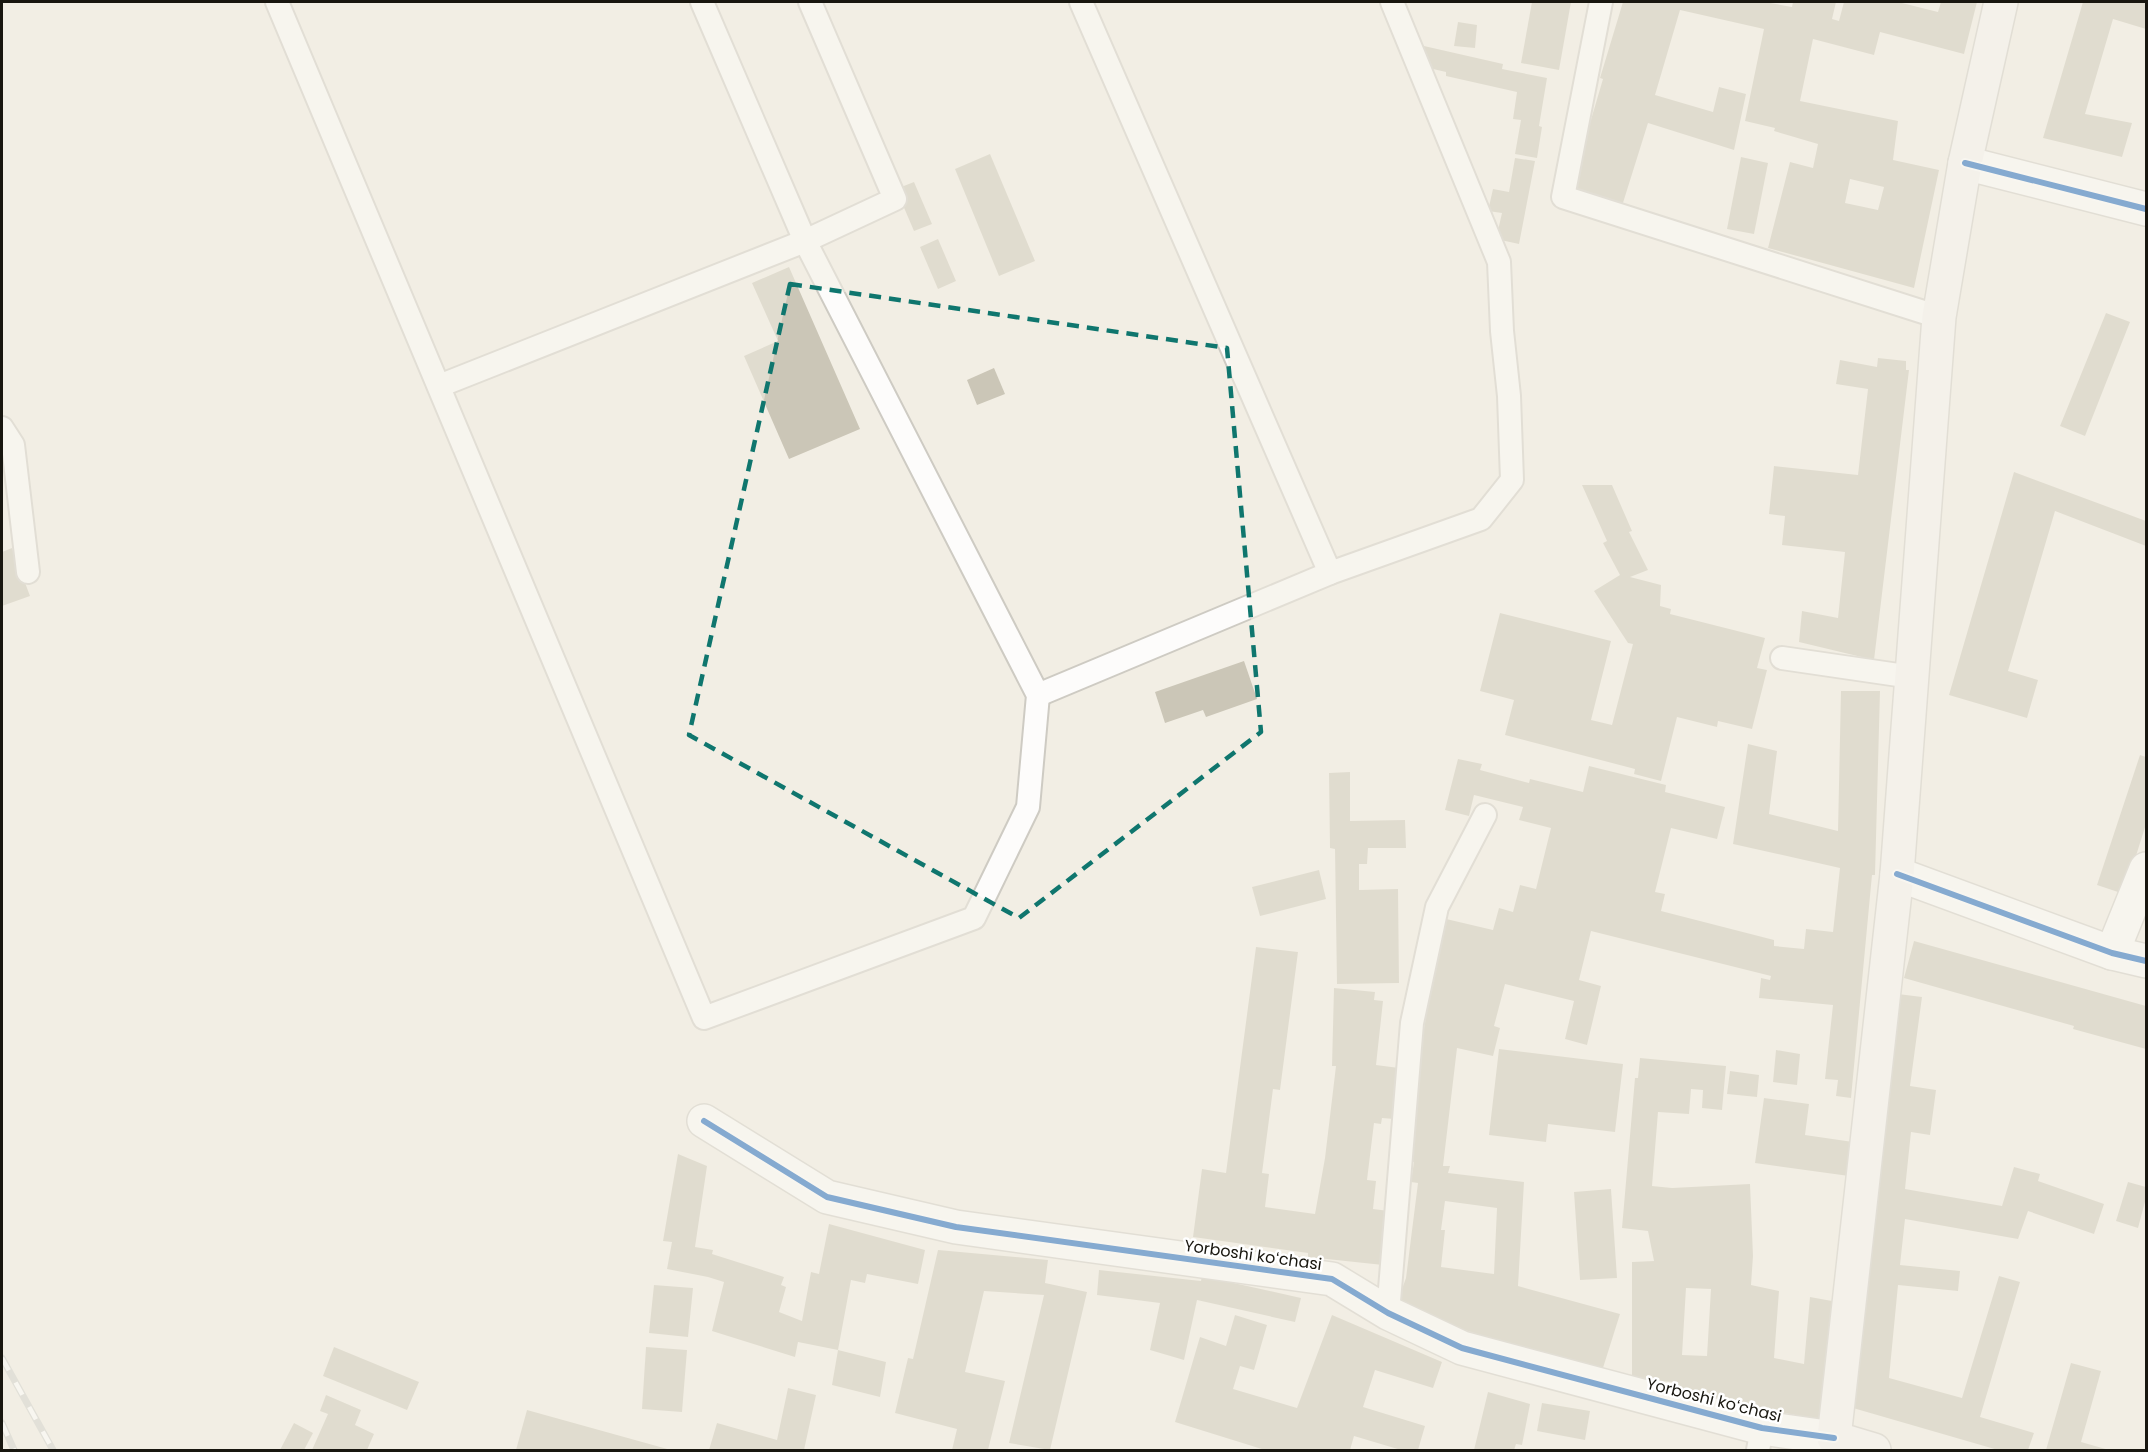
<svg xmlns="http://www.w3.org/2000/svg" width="2148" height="1452" viewBox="0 0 2148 1452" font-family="Poppins,sans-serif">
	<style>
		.building { fill: #cbc6b7; fill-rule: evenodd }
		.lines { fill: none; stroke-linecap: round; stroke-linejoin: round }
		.lane-casing { stroke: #cecbc3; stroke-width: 26 }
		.street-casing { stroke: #cecbc3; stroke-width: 36 }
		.secondary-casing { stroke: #cecbc3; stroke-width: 36 }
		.lane { stroke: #fdfcfb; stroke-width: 22 }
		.street { stroke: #fdfcfb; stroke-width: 33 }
		.secondary { stroke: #f5f3f2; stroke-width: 33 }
		.rail-casing { stroke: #cfcfcb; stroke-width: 7 }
		.rail { stroke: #fff; stroke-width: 4.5; stroke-dasharray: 14; stroke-linecap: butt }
		.cycleway-casing { stroke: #fff; stroke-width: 10 }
		.cycleway { stroke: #0057b8; stroke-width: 6 }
		.marked { fill: none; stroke: #0f766e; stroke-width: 4.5; stroke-dasharray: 12 8; stroke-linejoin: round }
		.labels { text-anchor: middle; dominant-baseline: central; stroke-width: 5; stroke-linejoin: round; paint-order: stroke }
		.street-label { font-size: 16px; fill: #18160f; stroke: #fff }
	</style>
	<rect width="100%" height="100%" fill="#f2eee4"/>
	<!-- building -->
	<g class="building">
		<polygon points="1532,2 1571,2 1559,70 1521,63"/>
		<path d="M1623,2H1765L1792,7L1793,2H1836L1832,19L1839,21L1844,2H1898L1938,12L1941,2H1977L1964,54L1880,32L1874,55L1813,39L1800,101L1898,121L1893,160L1939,170L1914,288L1768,248L1790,162L1813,168L1818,144L1774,131L1775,128L1745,121L1764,29L1680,10L1655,95L1713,112L1719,87L1746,94L1734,150L1648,123L1622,206L1570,191L1603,79L1600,78ZM1850,179L1884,187L1878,210L1845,203Z"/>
		<polygon points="2083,2 2146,2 2146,29 2113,19 2085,114 2132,123 2122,157 2043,138"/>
		<polygon points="1458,22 1477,25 1475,48 1454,46"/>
		<polygon points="1424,46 1503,64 1502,69 1547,78 1539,126 1542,127 1537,158 1515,154 1521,120 1513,119 1517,92 1446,76 1446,72 1420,66"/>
		<polygon points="990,154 1035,261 999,276 955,169"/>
		<polygon points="1741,157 1768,163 1754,234 1727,229"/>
		<polygon points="1515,158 1535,161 1519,244 1496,239 1502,213 1488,211 1493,189 1509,192"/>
		<polygon points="914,182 932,224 914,231 896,189"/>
		<polygon points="938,239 956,281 938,289 920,247"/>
		<polygon points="789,267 860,429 789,459 744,356 778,341 752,283"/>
		<polygon points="2106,313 2130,322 2085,436 2060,426"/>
		<polygon points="1878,358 1906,361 1906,370 1909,370 1874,660 1799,642 1802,611 1838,618 1845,552 1782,545 1785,516 1769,514 1774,466 1858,475 1868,389 1836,384 1840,360 1877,367"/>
		<polygon points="994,368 1005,394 977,405 967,380"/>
		<polygon points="2014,472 2146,521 2146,546 2055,511 2008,671 2038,680 2027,718 1949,695"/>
		<polygon points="1582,485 1612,485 1632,531 1629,532 1648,570 1630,577 1661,585 1660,606 1671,609 1670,614 1765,638 1757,668 1767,670 1752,729 1718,721 1717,727 1677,717 1661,781 1634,774 1635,769 1505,735 1514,700 1480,691 1500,613 1611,641 1591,720 1612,725 1633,644 1628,643 1594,591 1620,575 1603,543 1607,541"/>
		<polygon points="12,548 30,596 2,606 2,552"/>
		<polygon points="1244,661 1257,699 1206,717 1203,710 1165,723 1155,692"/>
		<path d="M1841,691H1880L1875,875H1872L1851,1098L1836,1096L1838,1080L1825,1079L1833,1005L1759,998L1761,978L1770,980L1771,976L1591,931L1579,980L1601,986L1587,1045L1565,1039L1574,1001L1505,984L1494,1026L1500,1028L1493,1056L1457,1048L1443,1166H1450L1448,1173L1524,1182L1518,1286L1620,1314L1602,1371L1493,1339L1395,1308L1406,1278L1418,1183L1411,1182L1414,1162L1408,1161L1418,1064L1426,1017L1419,1015L1442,918L1493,930L1499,908L1513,912L1520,885L1536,889L1551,828L1519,820L1523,807L1474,795L1469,816L1445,810L1458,759L1482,764L1480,770L1529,783L1530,779L1583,792L1589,766L1666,785L1665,792L1725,807L1717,839L1671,828L1655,892L1665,894L1661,911L1774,940V946L1804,949L1806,929L1833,932L1840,868L1733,844L1748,744L1777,751L1769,814L1838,831ZM1445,1201L1497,1208L1494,1274L1441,1267L1445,1230H1441Z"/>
		<polygon points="2140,755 2146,757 2146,824 2124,894 2097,885"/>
		<polygon points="1350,772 1350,821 1405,820 1406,848 1368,848 1367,864 1359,864 1359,890 1398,889 1399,983 1337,984 1335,849 1330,848 1329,773"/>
		<polygon points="1319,870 1326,899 1260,916 1252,887"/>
		<polygon points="1914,941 2146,1006 2146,1049 2073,1029 2074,1026 1904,978"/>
		<polygon points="1256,947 1298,952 1280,1090 1273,1089 1262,1173 1269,1174 1265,1207 1315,1214 1325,1158 1336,1066 1332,1066 1334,988 1375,992 1374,1000 1383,1001 1376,1065 1399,1068 1394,1119 1382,1118 1381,1124 1374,1123 1367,1180 1376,1181 1373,1209 1389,1211 1383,1265 1308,1257 1308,1253 1193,1237 1202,1169 1226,1173"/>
		<polygon points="1898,994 1922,997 1910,1086 1936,1090 1930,1135 1911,1132 1905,1189 2002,1206 2014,1167 2040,1174 2038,1181 2104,1204 2094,1234 2028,1211 2018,1239 1905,1219 1900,1265 1960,1271 1958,1291 1898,1285 1889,1378 1962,1398 1999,1276 2020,1282 1980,1417 2034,1433 2028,1450 1998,1450 1853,1408"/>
		<polygon points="1499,1049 1623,1064 1615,1132 1548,1124 1546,1142 1489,1135"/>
		<polygon points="1776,1050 1800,1054 1797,1085 1773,1082"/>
		<path d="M1640,1058L1726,1066L1722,1110L1702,1108L1703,1090L1691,1089L1689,1114L1658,1112L1652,1186L1672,1188L1750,1184L1753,1256L1751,1285L1779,1291L1774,1358L1804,1364L1810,1297L1832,1301L1821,1420L1672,1391L1673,1382L1632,1379V1262L1654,1261L1648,1231L1622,1228L1635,1078H1638ZM1686,1288L1711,1289L1707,1356L1682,1355Z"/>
		<polygon points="1730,1071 1759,1075 1757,1097 1727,1094"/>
		<polygon points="1764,1098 1809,1104 1805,1135 1853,1142 1849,1176 1755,1163"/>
		<polygon points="678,1154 707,1166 695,1247 713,1250 712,1254 784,1277 781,1285 786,1287 779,1312 802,1321 811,1272 819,1274 829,1224 925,1250 918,1284 867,1274 865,1283 851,1280 838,1350 798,1342 795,1357 712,1331 724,1282 708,1277 667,1269 672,1242 663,1241"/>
		<polygon points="2128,1182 2146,1187 2146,1198 2138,1228 2116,1221"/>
		<polygon points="1611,1189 1617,1278 1580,1280 1574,1192"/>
		<polygon points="938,1250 1048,1260 1045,1283 1087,1292 1050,1450 1009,1443 1044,1295 984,1291 965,1372 1005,1381 988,1450 952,1450 957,1429 895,1413 908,1358 913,1359"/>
		<polygon points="1099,1270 1201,1281 1202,1276 1301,1298 1295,1322 1197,1300 1184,1360 1150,1350 1160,1303 1097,1295"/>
		<polygon points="654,1285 693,1288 688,1337 649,1333"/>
		<polygon points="1235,1315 1267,1325 1254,1370 1240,1366 1233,1389 1297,1408 1332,1315 1442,1362 1433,1388 1375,1370 1363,1407 1425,1426 1418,1450 1401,1450 1354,1436 1350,1450 1265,1450 1175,1422 1200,1337 1226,1346"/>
		<polygon points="334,1347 419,1382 407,1410 323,1376"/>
		<polygon points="646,1347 687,1350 682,1412 642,1409"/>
		<polygon points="838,1350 886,1362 880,1397 832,1385"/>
		<polygon points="2071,1363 2101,1371 2081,1442 2109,1450 2046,1450"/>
		<polygon points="788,1388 816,1395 804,1450 709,1450 717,1423 777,1440"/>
		<polygon points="1488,1392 1530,1404 1522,1445 1516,1444 1514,1450 1474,1450"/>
		<polygon points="326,1395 361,1410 355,1425 374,1434 367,1450 312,1450 328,1414 320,1411"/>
		<polygon points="1542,1403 1590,1411 1585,1440 1537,1431"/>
		<polygon points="527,1410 671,1450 516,1450"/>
		<polygon points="294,1423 313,1433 304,1450 280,1450"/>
	</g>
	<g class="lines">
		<defs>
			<g id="lane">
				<polyline points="277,2 704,1018 974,918 1028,807 1038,695 805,241 702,2"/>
				<polyline points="1601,2 1563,197 1939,317"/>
				<polyline points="439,386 805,241 895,199 810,2"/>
				<polyline points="2,428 13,445 28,572"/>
				<polyline points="1330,573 1481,519 1512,480 1509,396 1502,331 1499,262 1392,2"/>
				<polyline points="1782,658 1912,677"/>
				<polyline points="1038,695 1330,573 1081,2"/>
				<polyline points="1388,1313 1412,1023 1437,907 1485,815"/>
				<polyline points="1758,1450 1762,1428"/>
			</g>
			<g id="street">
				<polyline points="1965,163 2146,209"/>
				<polyline points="1897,874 2112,953 2146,961"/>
				<polyline points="2112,953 2146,869"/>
				<polyline points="704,1121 827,1197 956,1227 1332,1279 1388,1313 1462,1348 1762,1428 1834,1438"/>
			</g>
			<polyline id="secondary" points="1874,1450 1834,1438 1897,874 1939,317 1965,163 2001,2"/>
		</defs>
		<!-- lane casing -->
		<use href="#lane" class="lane-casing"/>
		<!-- street casing -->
		<use href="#street" class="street-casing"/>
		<!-- secondary casing -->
		<use href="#secondary" class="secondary-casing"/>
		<!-- lane -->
		<use href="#lane" class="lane"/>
		<!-- street -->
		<use href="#street" class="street"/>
		<!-- secondary -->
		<use href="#secondary" class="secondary"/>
		<defs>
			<g id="rail">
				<polyline points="2,1358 53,1450"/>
				<polyline points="2,1423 14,1450"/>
			</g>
		</defs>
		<!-- rail casing -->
		<use href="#rail" class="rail-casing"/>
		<!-- rail -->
		<use href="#rail" class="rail"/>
		<defs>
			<g id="cycleway">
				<polyline points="1965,163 2146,209"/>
				<polyline points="1897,874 2112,953 2146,961"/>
				<polyline points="704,1121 827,1197 956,1227 1332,1279 1388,1313 1462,1348 1762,1428 1834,1438"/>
			</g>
		</defs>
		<!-- cycleway casing -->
		<use href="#cycleway" class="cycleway-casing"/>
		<!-- cycleway -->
		<use href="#cycleway" class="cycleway"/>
	</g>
	<!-- marked area -->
	<path d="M0 0H2148V1452H0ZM790,284L1227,348L1261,732L1019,918L689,735Z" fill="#f2eee4" fill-opacity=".55" fill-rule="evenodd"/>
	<path class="marked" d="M790,284L1227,348L1261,732L1019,918L689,735Z"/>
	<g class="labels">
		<!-- street labels -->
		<g class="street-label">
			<text transform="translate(1253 1255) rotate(8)">Yorboshi koʻchasi</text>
			<text transform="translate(1714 1400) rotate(14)">Yorboshi koʻchasi</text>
		</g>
	</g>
	<!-- border -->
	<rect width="2148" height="1452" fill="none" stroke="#18160f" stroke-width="6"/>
</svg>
